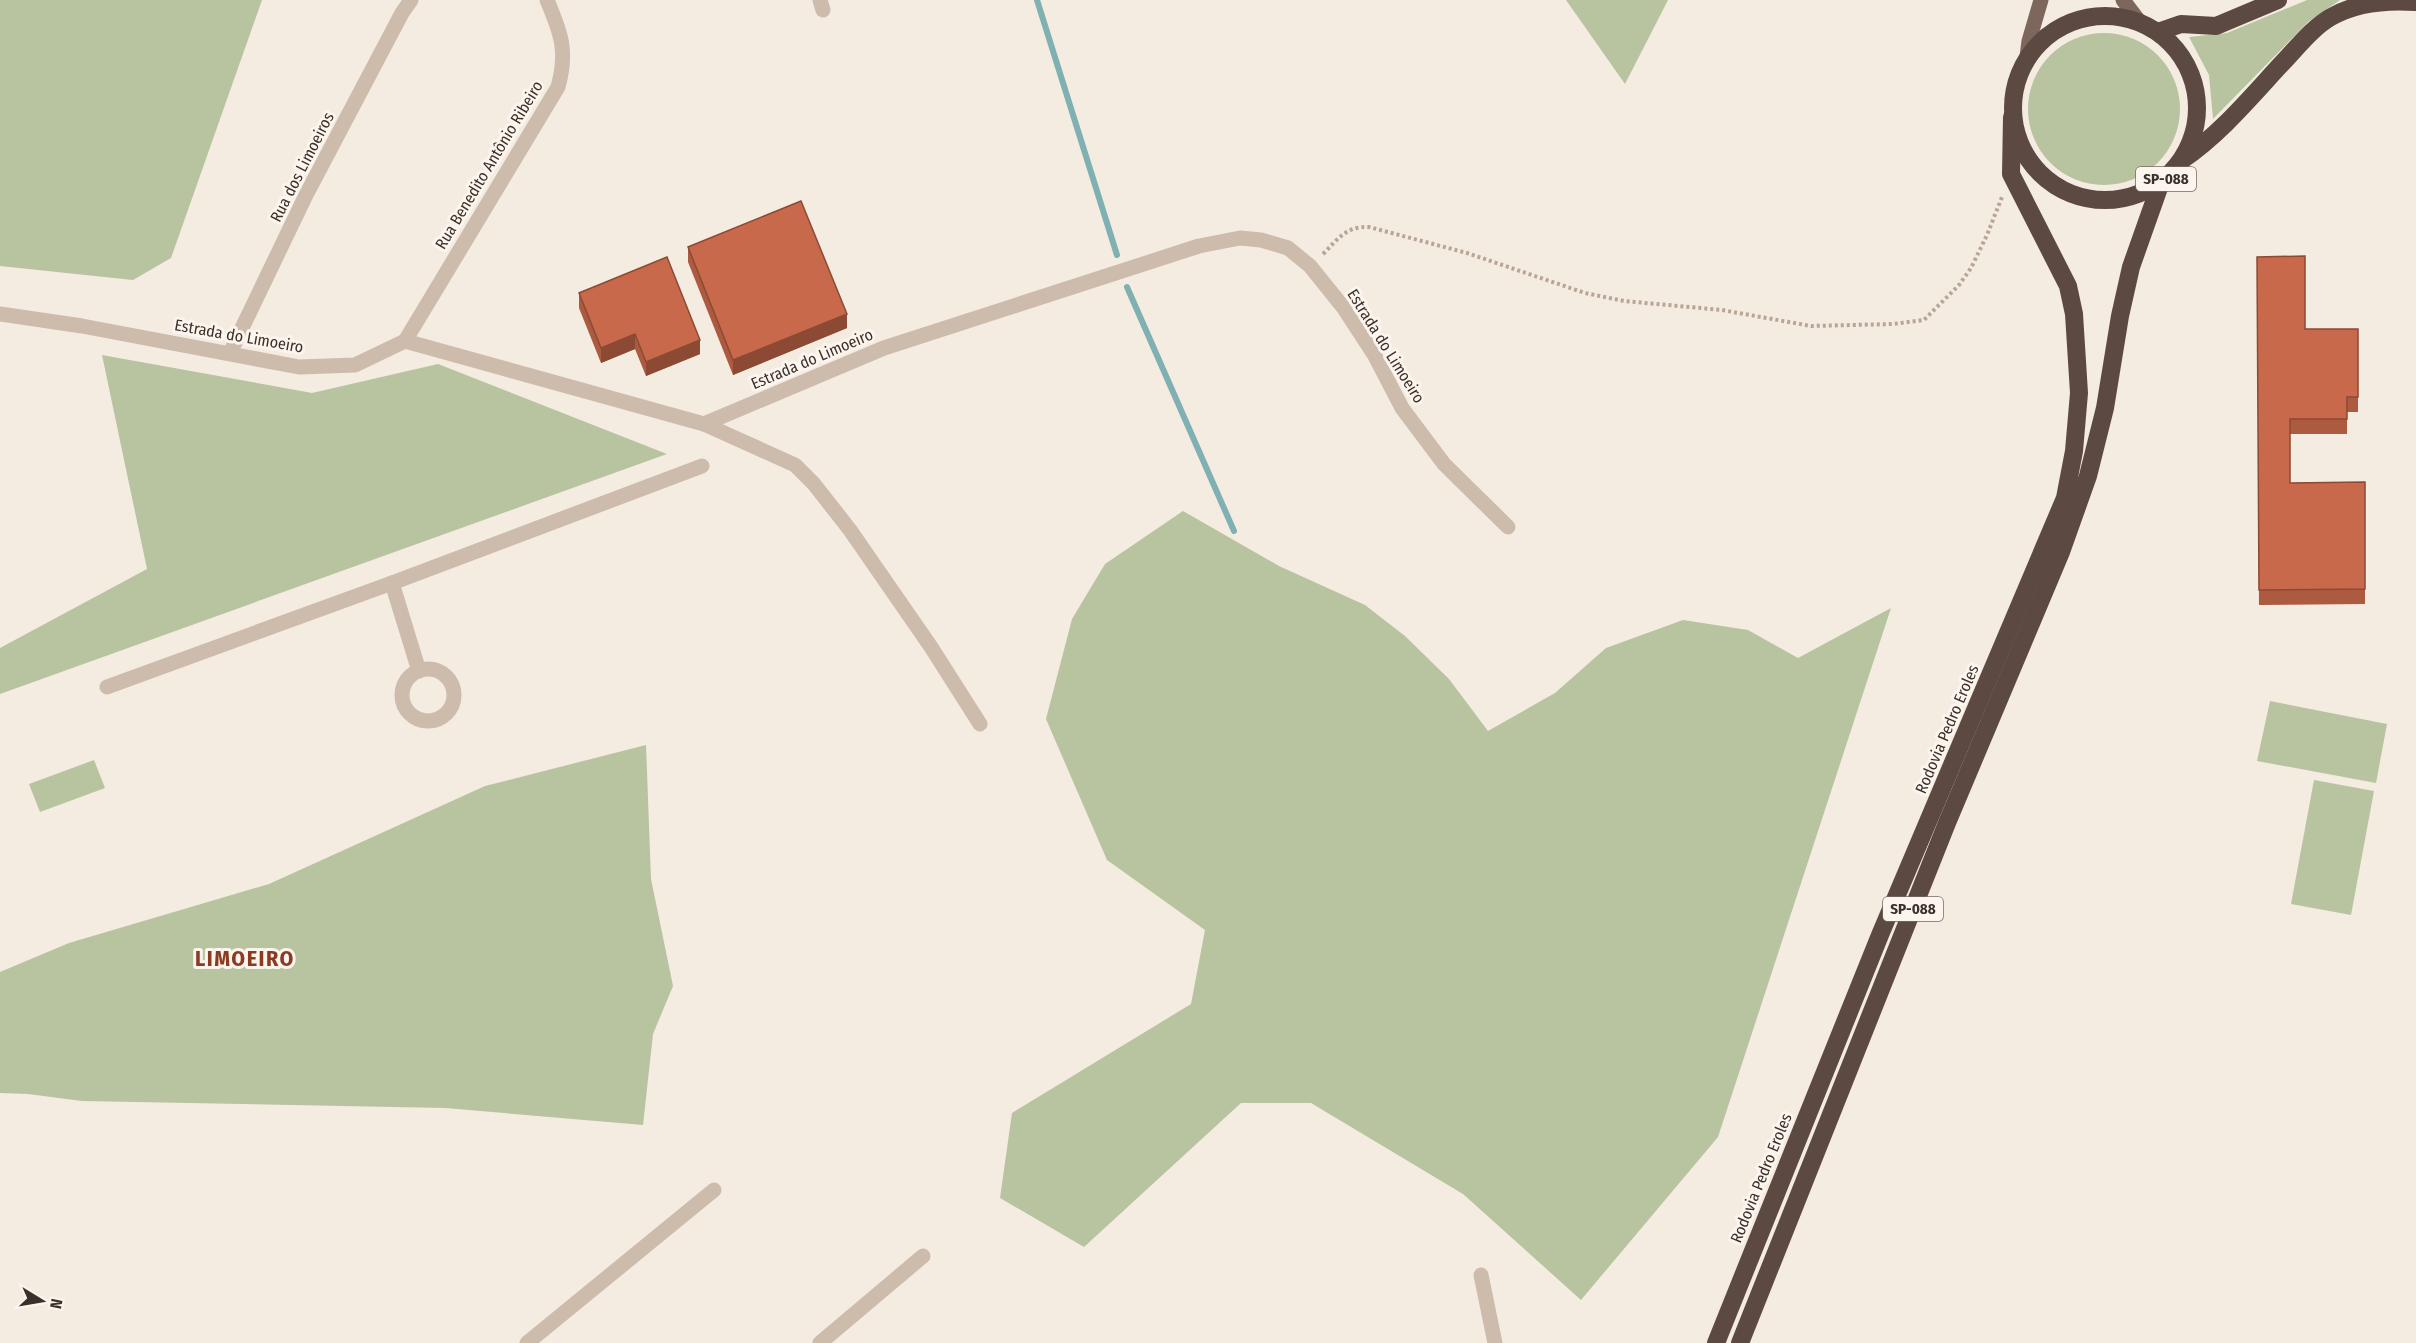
<svg xmlns="http://www.w3.org/2000/svg" width="2416" height="1343" viewBox="0 0 2416 1343" font-family="'Fira Sans Condensed',sans-serif">
	<style>
		.green { fill: #b8c4a0 }
		.lines { fill: none; stroke-linecap: round; stroke-linejoin: round }
		.stream { stroke: #7fb0b2; stroke-width: 6 }
		.path { stroke: #b9a596; stroke-width: 4; stroke-dasharray: 3 3; stroke-linecap: butt }
		.minor { stroke: #cdbbac; stroke-width: 15 }
		.major { stroke: #7d675c; stroke-width: 15 }
		.highway { stroke: #5c4a42; stroke-width: 18 }
		.wall { fill: #ac5a40 }
		.shaded-wall { fill: #8c4a34 }
		.building { fill: #c8694b; stroke: #8c4a34; stroke-width: 1.5 }
		.labels { text-anchor: middle; dominant-baseline: central; stroke-width: 6; stroke-linejoin: round; paint-order: stroke }
		.shield { fill: #fbf5ee; stroke: #756b66; stroke-width: 1.5 }
		.shield-label { font-size: 15px; font-weight: bold; fill: #3b302b }
		.street-label { font-size: 16px; fill: #3b302b; stroke: #fbf5ee }
		.district-label { font-size: 22px; font-weight: bold; letter-spacing: 1.5px; fill: #8c3b22; stroke: #fbf5ee }
	</style>
	<rect width="100%" height="100%" fill="#f4ebe1"/>
	<!-- green -->
	<g class="green">
		<polygon points="0,0 262,0 171,258 133,280 0,266"/>
		<polygon points="1566,0 1668,0 1625,84"/>
		<polygon points="2307,0 2340,0 2308,22 2213,119 2209,75 2189,37 2227,33"/>
		<circle cx="2104" cy="109" r="76"/>
		<polygon points="102,355 312,393 438,364 667,454 0,694 0,648 147,569"/>
		<polygon points="1183,511 1279,566 1365,605 1405,636 1449,679 1488,731 1555,693 1606,648 1683,620 1748,630 1798,658 1891,608 1718,1137 1581,1300 1463,1194 1311,1103 1241,1103 1084,1247 1000,1198 1012,1113 1191,1004 1205,930 1107,860 1046,719 1072,619 1105,564"/>
		<polygon points="2270,701 2387,724 2376,783 2257,761"/>
		<polygon points="646,745 651,879 673,986 653,1034 643,1125 445,1108 82,1101 28,1094 0,1093 0,972 69,943 269,884 485,786"/>
		<polygon points="94,760 105,788 40,812 29,784"/>
		<polygon points="2314,780 2374,791 2351,915 2291,904"/>
	</g>
	<g class="lines">
		<!-- stream -->
		<g class="stream">
			<polyline points="1037,0 1117,255"/>
			<polyline points="1127,287 1234,531"/>
		</g>
		<!-- path -->
		<path class="path" d="M1323,254C1338,239 1346,226 1369,227L1467,253L1585,293L1624,301L1722,310L1811,326L1893,324L1924,320L1959,285L1971,268L1987,235L2002,197"/>
		<!-- minor -->
		<g class="minor">
			<polyline points="820,0 823,10"/>
			<polyline points="0,314 82,326 299,367 355,365 405,341 704,424 884,348 1199,246 1240,238 1261,240 1288,248 1310,266 1343,307 1375,356 1402,408 1444,464 1508,527"/>
			<path d="M405,341L558,87C568,51 561,33 547,0"/>
			<polyline points="230,353 306,195 402,13 411,0"/>
			<polyline points="704,424 795,465 814,484 850,530 931,647 980,724"/>
			<polyline points="392,583 419,671"/>
			<circle cx="428" cy="695" r="26"/>
			<polyline points="107,687 392,583 702,466"/>
			<polyline points="1481,1275 1495,1343"/>
			<polyline points="527,1343 714,1190"/>
			<polyline points="820,1343 923,1256"/>
		</g>
		<!-- major -->
		<g class="major">
			<polyline points="2123,0 2139,21"/>
			<polyline points="2027,57 2029,41 2041,0"/>
		</g>
		<!-- highway -->
		<g class="highway">
			<circle cx="2105" cy="108" r="92"/>
			<polyline points="2158,32 2181,24 2216,26 2278,0"/>
			<path d="M2182,160C2222,133 2254,93 2287,58C2300,44 2315,26 2331,17C2357,2 2387,0 2416,2"/>
			<polyline points="1716,1343 1880,935 2065,498 2074,451 2079,393 2074,314 2068,286 2011,174 2012,117"/>
			<polyline points="1740,1343 1947,823 2061,552 2088,476 2105,408 2120,316 2131,267 2160,185"/>
		</g>
	</g>
	<!-- wall -->
	<g class="wall">
		<polygon points="688,247 847,328 733,375 688,262"/>
		<polygon points="2257,257 2305,329 2358,329 2358,412 2347,412 2347,434 2290,434 2290,483 2365,482 2365,604 2259,605"/>
		<polygon points="579,293 700,354 646,376 635,349 601,363 579,308"/>
	</g>
	<!-- shaded-wall -->
	<g class="shaded-wall">
		<polygon points="847,314 847,328 733,375 733,360"/>
		<polygon points="635,334 635,349 601,363 601,348"/>
		<polygon points="700,340 700,354 646,376 646,362"/>
	</g>
	<!-- building -->
	<g class="building">
		<polygon points="801,201 847,314 733,360 688,247"/>
		<polygon points="2305,256 2305,329 2358,329 2358,397 2347,397 2347,419 2290,419 2290,483 2365,482 2365,589 2259,590 2257,257"/>
		<polygon points="667,257 700,340 646,362 635,334 601,348 579,293"/>
	</g>
	<g class="labels">
		<!-- shield labels -->
		<g class="shield">
			<rect x="2136" y="167" width="60" height="24" rx="4.5"/>
			<rect x="1883" y="897" width="60" height="24" rx="4.5"/>
		</g>
		<g class="shield-label">
			<text x="2166" y="179">SP-088</text>
			<text x="1913" y="909">SP-088</text>
		</g>
		<!-- street labels -->
		<g class="street-label">
			<text transform="translate(489 165) rotate(-59)">Rua Benedito Antônio Ribeiro</text>
			<text transform="translate(302 167) rotate(-63)">Rua dos Limoeiros</text>
			<text transform="translate(239 336) rotate(10)">Estrada do Limoeiro</text>
			<text transform="translate(1386 346) rotate(58)">Estrada do Limoeiro</text>
			<text transform="translate(812 359) rotate(-23)">Estrada do Limoeiro</text>
			<text transform="translate(1947 729) rotate(-67)">Rodovia Pedro Eroles</text>
			<text transform="translate(1761 1178) rotate(-68)">Rodovia Pedro Eroles</text>
		</g>
		<!-- district labels -->
		<g class="district-label">
			<text x="245" y="958">LIMOEIRO</text>
		</g>
	</g>
	<!-- north arrow -->
	<g transform="translate(42 1301) rotate(101)" stroke="#fbf5ee" stroke-width="4.5" paint-order="stroke">
	<path d="M0-4.5L10 22L0 15L-10 22Z" fill="#3b302b"/>
	<text y="-9" font-size="16" font-weight="bold" text-anchor="middle" fill="#3b302b">N</text>
	</g>
</svg>
